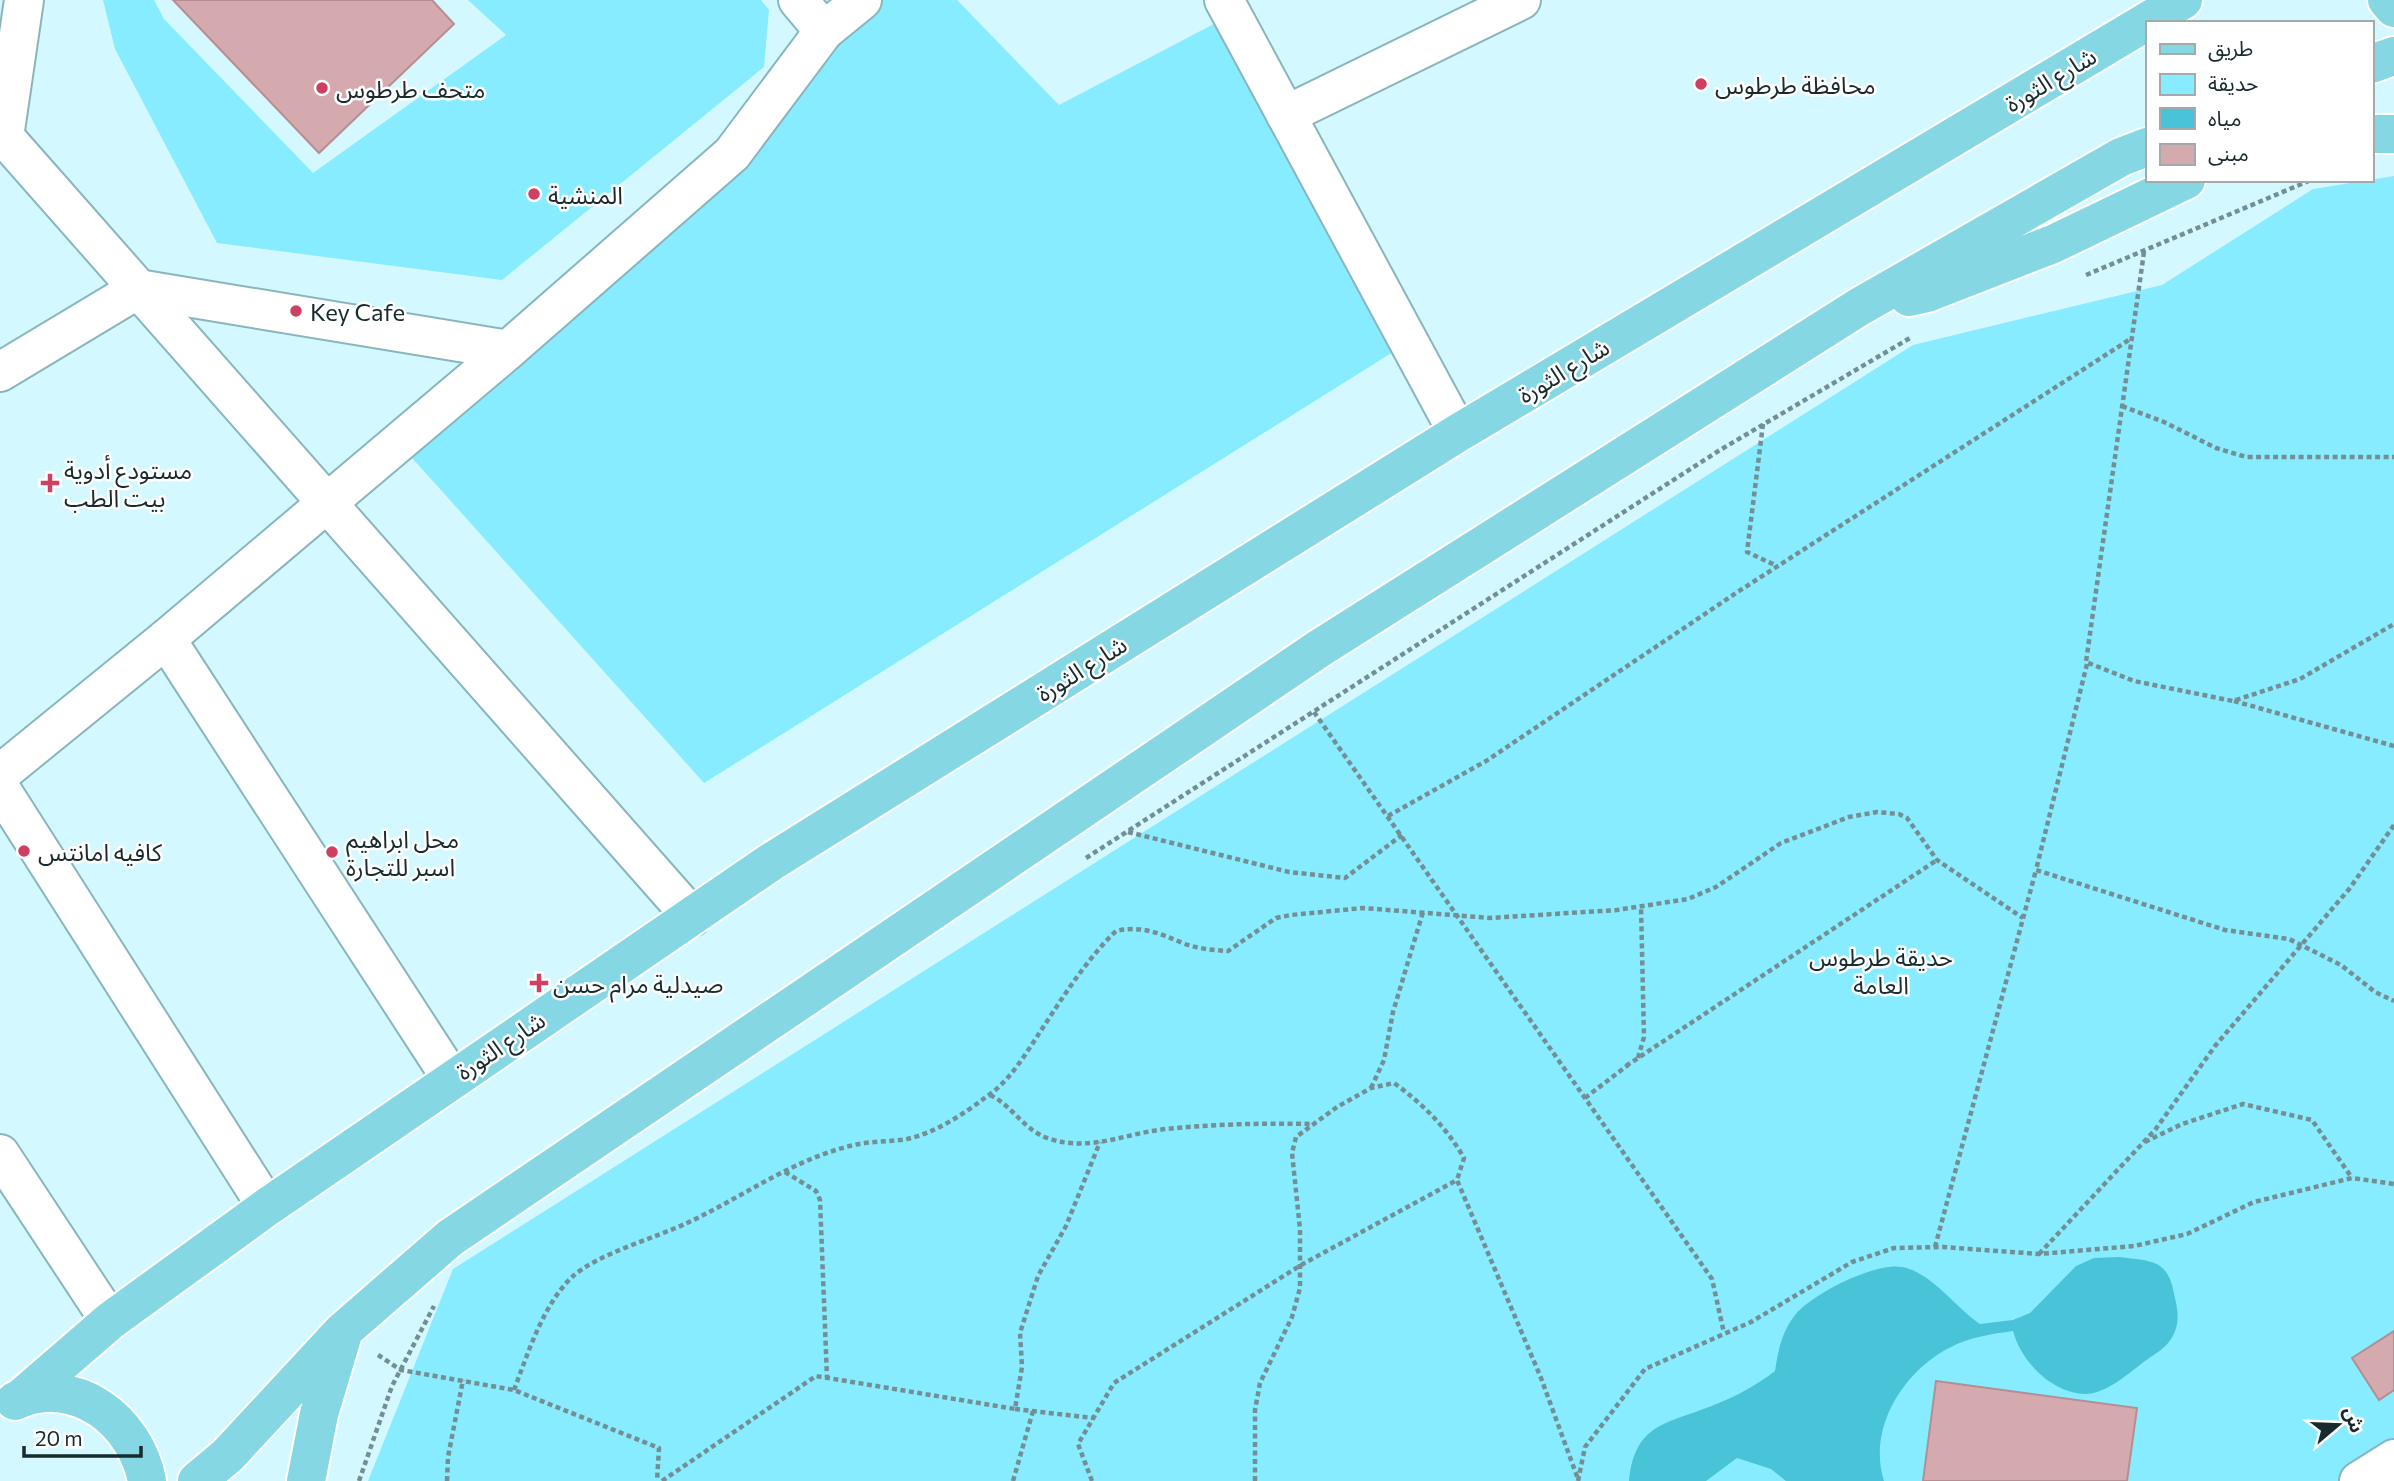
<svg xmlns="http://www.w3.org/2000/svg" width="2394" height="1481" viewBox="0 0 2394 1481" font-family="Commissioner,'Noto Sans Arabic',sans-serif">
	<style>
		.green { fill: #87ecff }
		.water { fill: #49c3d8 }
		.building { fill: #d4aaae; stroke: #b68e92; stroke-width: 2 }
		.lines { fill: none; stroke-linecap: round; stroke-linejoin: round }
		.minor-casing { stroke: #88b5be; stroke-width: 42 }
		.major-casing { stroke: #fff; stroke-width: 42 }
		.path { stroke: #748f94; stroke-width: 4.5; stroke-dasharray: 5 3.5; stroke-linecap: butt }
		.minor { stroke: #fff; stroke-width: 38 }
		.major { stroke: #85d7e3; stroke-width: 38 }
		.poi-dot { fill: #cf3f5f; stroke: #fff; stroke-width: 2.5 }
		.labels { text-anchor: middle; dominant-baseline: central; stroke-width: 5; stroke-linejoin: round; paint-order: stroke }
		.street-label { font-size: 24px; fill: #182a2d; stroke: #fff }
		.poi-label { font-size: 24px; fill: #182a2d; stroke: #fff; text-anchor: start }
		.park-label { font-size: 24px; fill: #182d31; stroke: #fff }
	</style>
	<rect width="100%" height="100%" fill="#d3f8ff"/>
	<!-- green -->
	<g class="green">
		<polygon points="103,0 154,0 164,19 313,173 506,35 468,0 761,0 769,10 764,67 502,280 217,243 115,49"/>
		<polygon points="862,0 957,0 1059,105 1231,15 1409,342 704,783 387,430 508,350 824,31"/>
		<polygon points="2394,176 2394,1481 368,1481 453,1269 1913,345 2162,285 2313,189"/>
	</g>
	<!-- water -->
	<path class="water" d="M2119,1257C2151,1261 2168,1259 2174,1294C2177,1306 2180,1319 2175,1331C2168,1349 2155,1353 2141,1364C2127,1375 2105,1394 2085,1394C2051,1393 2021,1361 2013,1331C1992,1334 1970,1337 1951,1347C1904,1370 1867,1428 1884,1481H1786L1771,1469L1737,1458L1706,1481H1629C1635,1422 1668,1424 1714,1405C1735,1397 1757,1385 1775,1371C1778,1351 1782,1331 1795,1315C1812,1294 1875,1262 1902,1267C1931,1272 1956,1308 1980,1324L2013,1320L2030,1313L2076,1266L2094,1258Z"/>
	<!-- building -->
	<g class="building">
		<polygon points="173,0 432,0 454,24 319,153"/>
		<polygon points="2394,1331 2394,1390 2379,1400 2352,1358"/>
		<polygon points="1936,1381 2137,1408 2127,1481 1923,1481"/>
	</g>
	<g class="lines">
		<defs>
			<g id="minor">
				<polyline points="798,0 824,31"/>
				<polyline points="1224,0 1458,433"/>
				<polyline points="1286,115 1521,0"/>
				<polyline points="0,132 692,917"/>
				<polyline points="4,137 24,0"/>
				<polyline points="0,372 138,289 508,350"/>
				<polyline points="166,639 451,1078"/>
				<polyline points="0,774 166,639 508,350 732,154 824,31 862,0"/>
				<polyline points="0,788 267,1207"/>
				<polyline points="0,1154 110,1321"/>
				<polyline points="2359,1481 2394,1459"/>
			</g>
			<g id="major">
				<polyline points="2387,0 2394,8"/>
				<polyline points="2371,64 2394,56"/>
				<polyline points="2371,134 2394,134"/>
				<polyline points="1909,297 1927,293 2053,244 2186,180"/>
				<polyline points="21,1398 110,1321 267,1207 771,862 1458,433 2183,0"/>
				<path d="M15,1401C75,1373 136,1421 147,1481"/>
				<polyline points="197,1481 228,1455 343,1331 450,1238 1320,648 1859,307 2121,157 2147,147"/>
				<polyline points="306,1481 319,1414 342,1337"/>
			</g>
		</defs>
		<!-- minor casing -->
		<use href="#minor" class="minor-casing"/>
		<!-- major casing -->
		<use href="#major" class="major-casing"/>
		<!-- path -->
		<g class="path">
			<polyline points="2144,252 2086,662 2134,681 2233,701 2300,679 2394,624"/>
			<polyline points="2086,275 2311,180"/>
			<polyline points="2122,406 2164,422 2216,448 2246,457 2394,457"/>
			<polyline points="1763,424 1747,552 1777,566"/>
			<polyline points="2087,664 2036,870 2225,930 2289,939 2341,965 2375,992 2394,1001"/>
			<polyline points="2234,701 2394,746"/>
			<polyline points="1314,712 1712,1279 1724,1333"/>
			<polyline points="1388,816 1486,761 1736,593 2132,338"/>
			<polyline points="1128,832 1289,872 1345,878 1402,835"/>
			<polyline points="1086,858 1720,450 1910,338"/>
			<polyline points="1638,1058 1644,1037 1641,906"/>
			<polyline points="1626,1066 1937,860"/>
			<polyline points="1371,1088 1384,1060 1393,1012 1423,912"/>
			<path d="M990,1095C1013,1106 1024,1131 1050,1139C1091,1152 1126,1133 1166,1129C1215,1124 1263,1123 1312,1124"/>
			<polyline points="1585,1098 1628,1065"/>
			<polyline points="2145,1142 2182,1124 2243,1104 2312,1120 2352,1178"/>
			<polyline points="785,1172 816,1191 820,1200 827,1378"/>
			<polyline points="1935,1247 2036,870"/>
			<polyline points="2039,1254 2155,1130 2215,1046 2350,888 2394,825"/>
			<polyline points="378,1355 401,1370 514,1390 659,1448 657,1481"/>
			<path d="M514,1390C528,1353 543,1305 572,1277C597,1254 655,1238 687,1223C743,1197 793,1159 854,1145C871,1141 890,1142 907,1139C935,1133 964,1114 986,1097C1009,1082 1025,1055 1040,1032C1063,997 1086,960 1116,931C1143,925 1161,934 1185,944C1199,949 1214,950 1228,951L1276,918L1291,915L1363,908L1490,918L1617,910L1688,899L1716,887L1781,843L1849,817L1877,812L1899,814L1907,818L1937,860L2023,918"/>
			<polyline points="1015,1409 1093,1418"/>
			<polyline points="359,1481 392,1386 434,1306"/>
			<polyline points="447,1481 448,1457 463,1380"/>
			<polyline points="662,1481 816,1376 1015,1409 1022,1367 1020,1333 1038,1276 1066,1226 1100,1142"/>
			<polyline points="1013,1481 1033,1411"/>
			<polyline points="1092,1481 1078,1444 1114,1383 1301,1265 1457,1180 1541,1378 1578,1479"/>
			<path d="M1255,1481V1410L1260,1383L1292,1317L1300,1288V1229L1292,1153L1296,1137L1337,1107L1371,1088L1394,1083C1423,1104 1446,1127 1464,1158L1457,1180"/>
			<polyline points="1578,1481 1585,1447 1645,1369 1751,1322 1852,1262 1894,1248 1943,1247 2039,1254 2134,1246 2187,1234 2254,1202 2352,1178 2394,1184"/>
		</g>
		<!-- minor -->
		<use href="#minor" class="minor"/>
		<!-- major -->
		<use href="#major" class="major"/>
	</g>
	<!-- markers -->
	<g class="poi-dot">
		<circle cx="1701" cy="84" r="7"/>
		<circle cx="322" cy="88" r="7"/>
		<circle cx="534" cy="194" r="7"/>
		<circle cx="296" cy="311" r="7"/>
		<path d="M46.5 472.5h7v7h7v7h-7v7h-7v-7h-7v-7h7z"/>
		<circle cx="24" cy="851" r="7"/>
		<circle cx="332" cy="852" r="7"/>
		<path d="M535.5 972.5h7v7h7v7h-7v7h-7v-7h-7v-7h7z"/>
	</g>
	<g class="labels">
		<!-- street labels -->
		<g class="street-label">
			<text transform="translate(2050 79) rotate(-31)">شارع الثورة</text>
			<text transform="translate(1563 370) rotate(-31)">شارع الثورة</text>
			<text transform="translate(1081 668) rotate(-32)">شارع الثورة</text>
			<text transform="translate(500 1045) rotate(-34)">شارع الثورة</text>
		</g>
		<!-- poi labels -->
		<g class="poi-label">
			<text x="1715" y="84">محافظة طرطوس</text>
			<text x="336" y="88">متحف طرطوس</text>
			<text x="548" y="194">المنشية</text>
			<text x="310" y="311">Key Cafe</text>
			<text x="64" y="469">مستودع أدوية<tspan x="64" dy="28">بيت الطب</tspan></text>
			<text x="346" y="838">محل ابراهيم<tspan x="346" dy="28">اسبر للتجارة</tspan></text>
			<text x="38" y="851">كافيه امانتس</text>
			<text x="553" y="983">صيدلية مرام حسن</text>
		</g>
		<!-- park labels -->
		<g class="park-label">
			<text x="1881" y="956">حديقة طرطوس<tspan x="1881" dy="28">العامة</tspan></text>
		</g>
	</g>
	<!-- legend -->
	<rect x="2146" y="21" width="228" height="161" fill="#ffffff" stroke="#a3aaab" stroke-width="2"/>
	<rect x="2160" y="44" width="35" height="10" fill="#85d7e3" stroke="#a3aaab" stroke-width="2"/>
	<text x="2208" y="56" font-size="21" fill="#182a2d">طريق</text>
	<rect x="2160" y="74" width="35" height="21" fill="#87ecff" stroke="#a3aaab" stroke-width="2"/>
	<text x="2208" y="91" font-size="21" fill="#182a2d">حديقة</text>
	<rect x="2160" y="108" width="35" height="21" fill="#49c3d8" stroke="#a3aaab" stroke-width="2"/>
	<text x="2208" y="126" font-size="21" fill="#182a2d">مياه</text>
	<rect x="2160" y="144" width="35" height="21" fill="#d4aaae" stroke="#a3aaab" stroke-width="2"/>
	<text x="2208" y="161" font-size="21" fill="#182a2d">مبنى</text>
	<!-- north arrow -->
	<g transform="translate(2338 1425) rotate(71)" stroke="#ffffff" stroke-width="5" paint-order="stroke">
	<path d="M0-5L12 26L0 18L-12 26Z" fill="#182a2d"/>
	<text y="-10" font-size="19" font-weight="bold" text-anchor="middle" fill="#182a2d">ش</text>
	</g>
	<!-- scale -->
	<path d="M24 1446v10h117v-10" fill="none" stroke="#182a2d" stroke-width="3.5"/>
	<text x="35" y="1446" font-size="21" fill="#182a2d" stroke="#ffffff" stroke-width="5" paint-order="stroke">20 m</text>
</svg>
